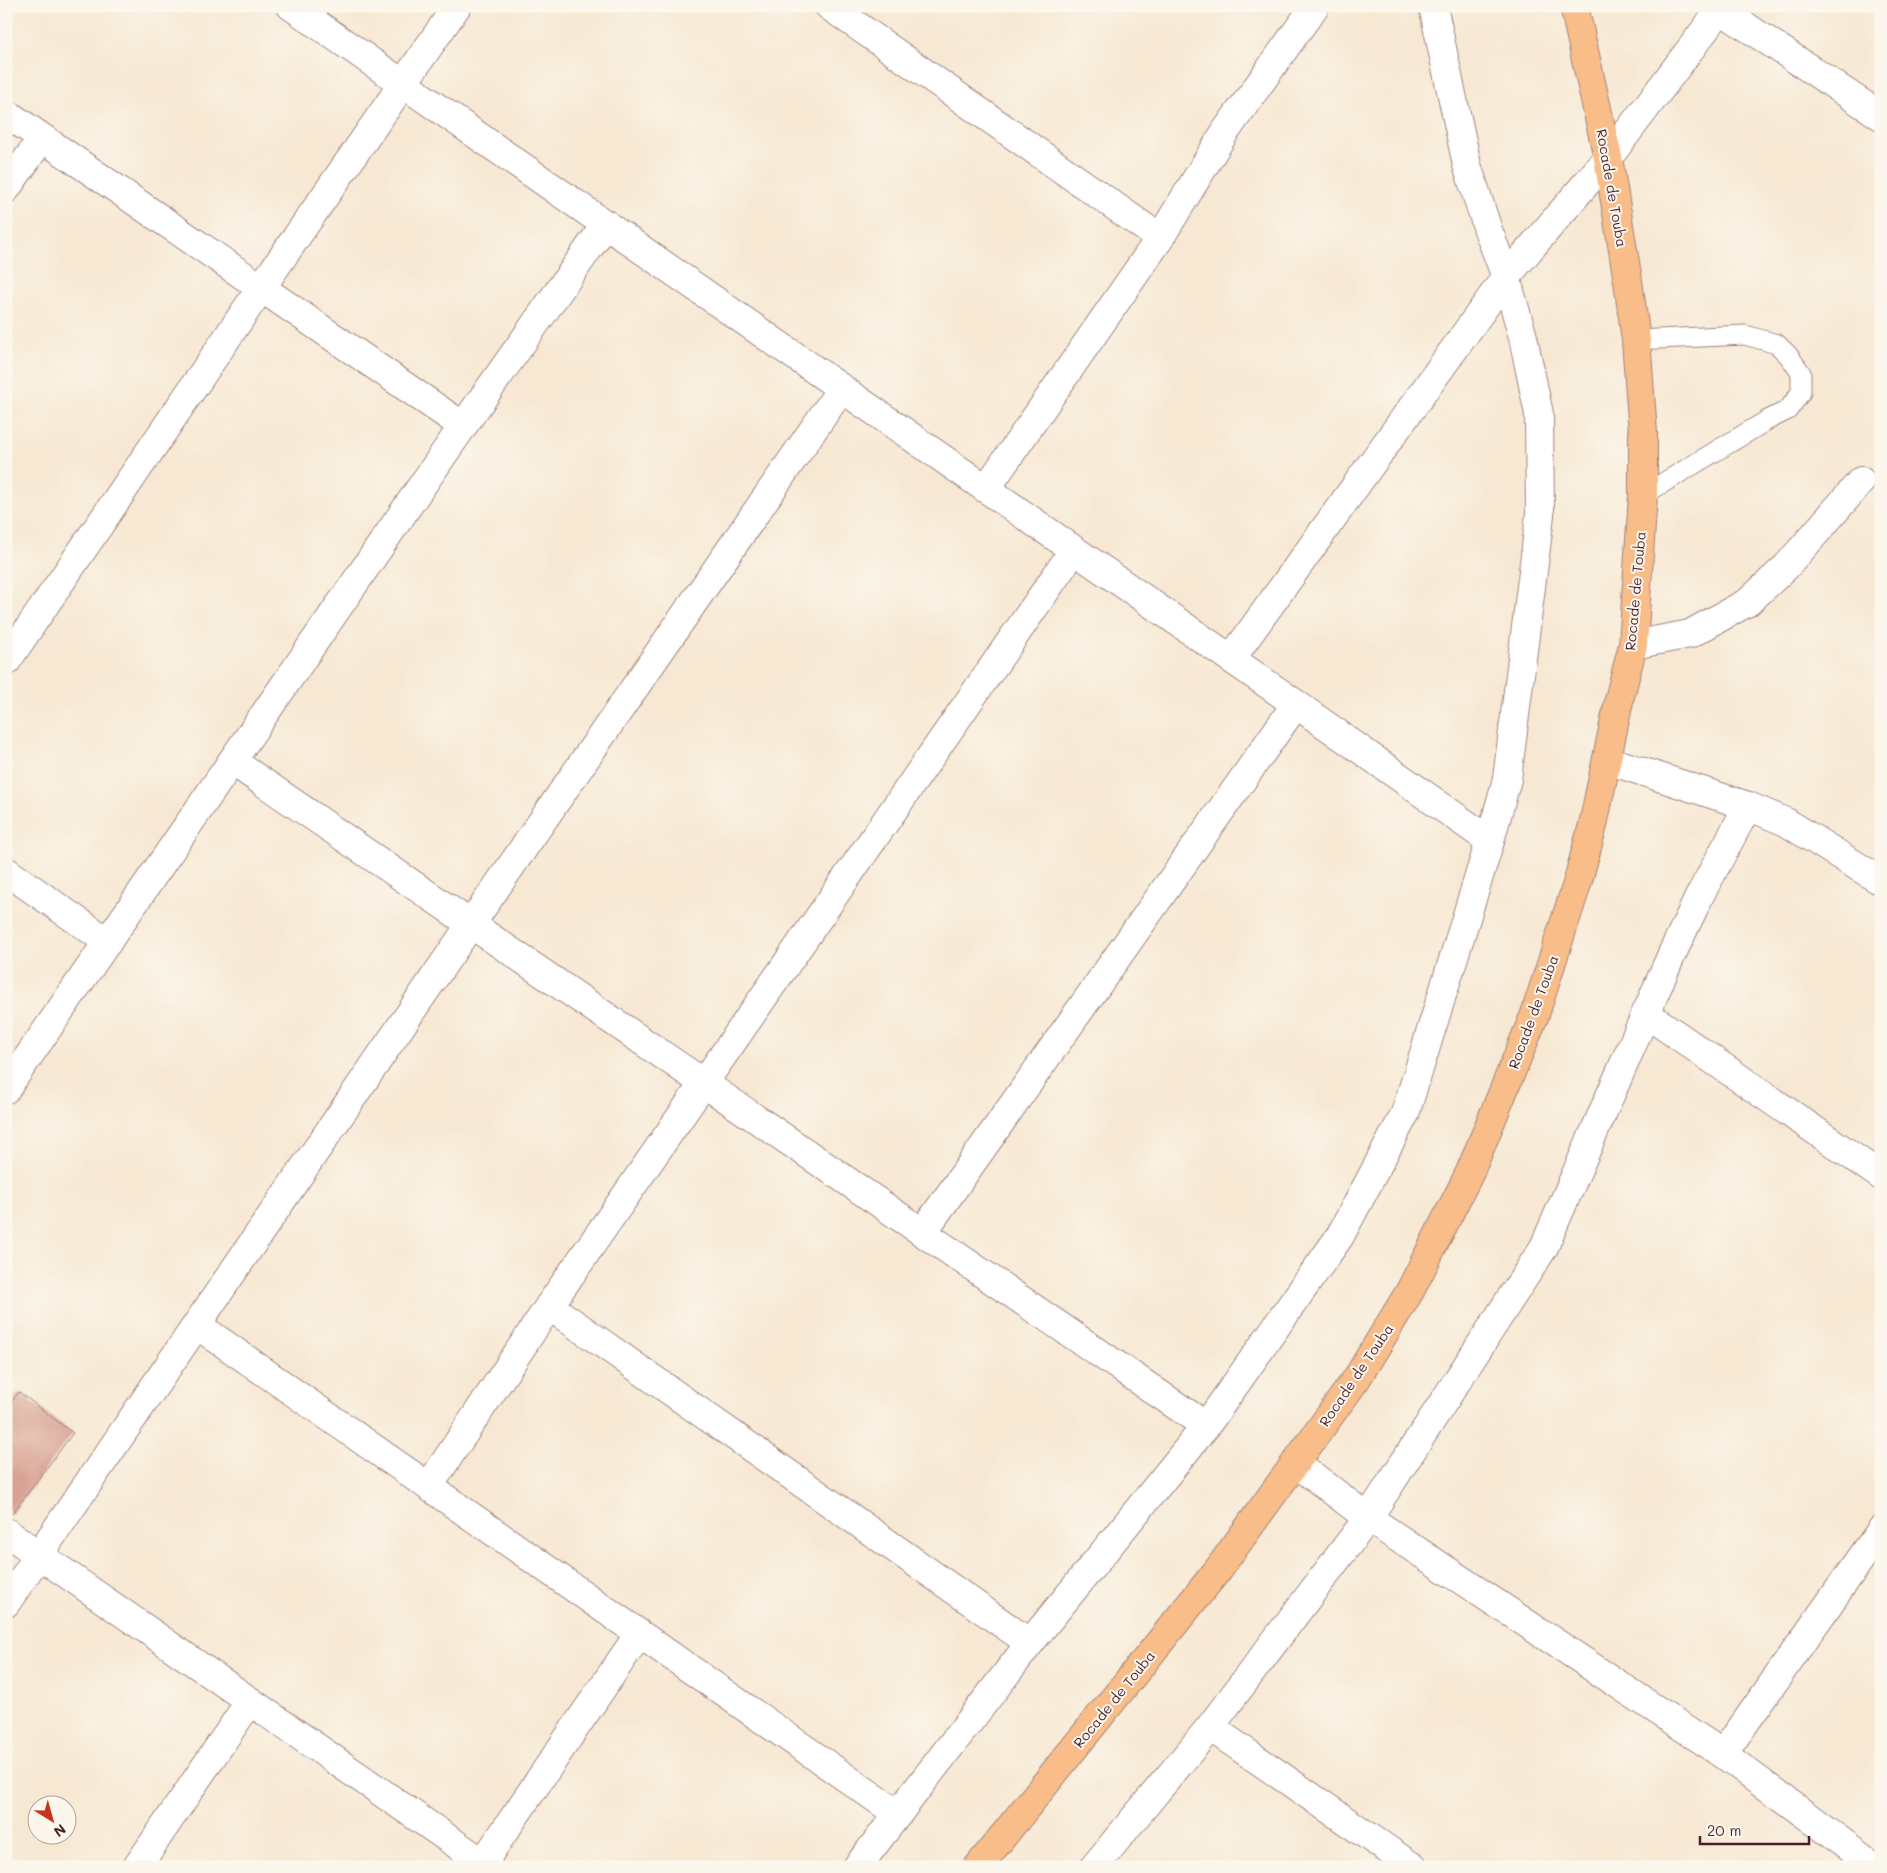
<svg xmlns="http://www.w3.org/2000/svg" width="1887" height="1873" viewBox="0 0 1887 1873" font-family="Mali,sans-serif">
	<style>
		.building { fill: #d8a293 }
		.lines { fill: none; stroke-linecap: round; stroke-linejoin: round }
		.lane-casing { stroke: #a0847f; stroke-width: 21 }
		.street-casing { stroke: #a0847f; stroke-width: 30 }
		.primary-casing { stroke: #a0847f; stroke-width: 30 }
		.lane { stroke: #fff; stroke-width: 19 }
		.street { stroke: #fff; stroke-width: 28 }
		.primary { stroke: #f8bd89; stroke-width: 28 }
		.labels { text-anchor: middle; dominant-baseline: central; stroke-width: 4; stroke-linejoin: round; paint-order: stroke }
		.street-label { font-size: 14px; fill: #4a1f2b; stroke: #fbf7ec }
	</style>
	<rect width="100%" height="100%" fill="#fbf7ec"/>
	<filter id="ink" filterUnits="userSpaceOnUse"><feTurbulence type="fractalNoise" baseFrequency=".02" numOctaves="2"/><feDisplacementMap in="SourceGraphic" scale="10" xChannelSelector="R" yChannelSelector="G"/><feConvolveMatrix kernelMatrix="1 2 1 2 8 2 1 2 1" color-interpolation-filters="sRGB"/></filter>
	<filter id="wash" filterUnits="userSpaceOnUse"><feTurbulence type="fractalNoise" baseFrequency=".0096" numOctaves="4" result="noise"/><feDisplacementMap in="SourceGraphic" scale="20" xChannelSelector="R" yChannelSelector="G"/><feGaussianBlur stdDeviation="1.12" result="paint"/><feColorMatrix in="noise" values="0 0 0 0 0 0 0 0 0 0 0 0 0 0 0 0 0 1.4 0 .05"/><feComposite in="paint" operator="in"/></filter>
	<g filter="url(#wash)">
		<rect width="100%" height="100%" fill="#f7e8d3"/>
		<g id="blocks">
			<!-- building -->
			<polygon class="building" points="19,1392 73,1433 12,1514 6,1509 6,1409"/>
		</g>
	</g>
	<g filter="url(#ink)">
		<use href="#blocks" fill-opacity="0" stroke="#a0847f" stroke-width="1"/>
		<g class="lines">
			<defs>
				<polyline id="lane" points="1636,340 1745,335 1777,344 1789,356 1801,373 1801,392 1788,410 1766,421 1643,495"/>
				<g id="street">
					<polyline points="291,6 1296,704 1490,841"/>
					<polyline points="829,6 1160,238"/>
					<polyline points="1721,10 1881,116"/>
					<polyline points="6,113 463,426"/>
					<polyline points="6,189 42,138"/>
					<polyline points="986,489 1160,238 1225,132 1315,6"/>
					<polyline points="1633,645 1690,634 1748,602 1787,566 1861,481"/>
					<polyline points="1231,659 1506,277 1608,158 1723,6"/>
					<polyline points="6,662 261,288 457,6"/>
					<polyline points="1607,760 1748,806 1786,822 1881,881"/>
					<polyline points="232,761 1206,1426"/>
					<polyline points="6,871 108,942"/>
					<polyline points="1645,1013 1881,1176"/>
					<polyline points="6,1089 463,426 606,224"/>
					<polyline points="923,1232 1296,704"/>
					<polyline points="549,1306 1030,1643"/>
					<polyline points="197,1325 898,1814"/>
					<polyline points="1296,1463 1368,1518 1723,1754 1876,1867"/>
					<polyline points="429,1486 549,1306 1074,550"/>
					<polyline points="6,1532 489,1867"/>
					<polyline points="6,1603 471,924 842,388"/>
					<polyline points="1210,1727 1413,1867"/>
					<polyline points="1723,1754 1881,1530"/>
					<polyline points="137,1867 250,1701"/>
					<polyline points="480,1867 639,1634"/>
					<polyline points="857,1867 1030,1643 1206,1426 1340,1236 1405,1114 1490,841 1507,779 1540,515 1539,414 1523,337 1506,277 1488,230 1467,165 1433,6"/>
					<polyline points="1094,1867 1210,1727 1368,1518 1544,1247 1671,956 1700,895 1748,806"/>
				</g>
				<polyline id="primary" points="978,1867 1217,1571 1357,1378 1410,1291 1470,1172 1535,1014 1577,884 1593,825 1620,696 1633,645 1643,495 1643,433 1636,340 1628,281 1608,158 1574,6"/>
			</defs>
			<!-- lane casing -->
			<use href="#lane" class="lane-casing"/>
			<!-- street casing -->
			<use href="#street" class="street-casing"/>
			<!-- primary casing -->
			<use href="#primary" class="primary-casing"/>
			<!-- lane -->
			<use href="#lane" class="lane"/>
			<!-- street -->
			<use href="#street" class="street"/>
			<!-- primary -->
			<use href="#primary" class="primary"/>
		</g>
	</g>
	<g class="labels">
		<!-- street labels -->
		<g class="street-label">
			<text transform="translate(1612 188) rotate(80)">Rocade de Touba</text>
			<text transform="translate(1635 591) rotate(-85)">Rocade de Touba</text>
			<text transform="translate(1533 1012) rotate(-70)">Rocade de Touba</text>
			<text transform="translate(1356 1375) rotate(-56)">Rocade de Touba</text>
			<text transform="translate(1114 1699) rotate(-51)">Rocade de Touba</text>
		</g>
	</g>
	<!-- margin -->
	<rect width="1887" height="1873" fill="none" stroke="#fbf7ec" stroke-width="25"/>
	<!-- north arrow -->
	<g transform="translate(52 1820) rotate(143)"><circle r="24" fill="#fbf7ec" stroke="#b4a19f"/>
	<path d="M0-4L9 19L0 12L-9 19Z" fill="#c8321e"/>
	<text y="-8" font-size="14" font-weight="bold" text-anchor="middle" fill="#4a1f2b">N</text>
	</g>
	<!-- scale -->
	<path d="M1700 1836v8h109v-8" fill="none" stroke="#4a1f2b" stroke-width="2.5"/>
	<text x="1707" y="1836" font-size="15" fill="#4a1f2b" stroke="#fbf7ec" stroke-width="4" paint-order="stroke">20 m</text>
</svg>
